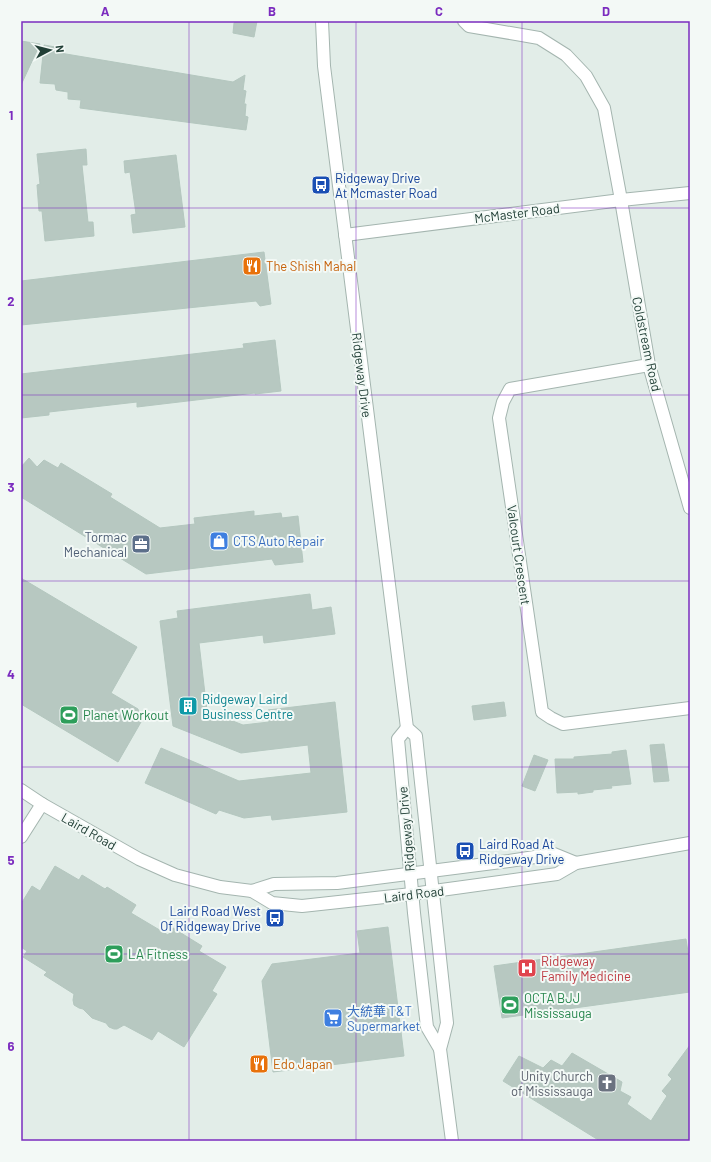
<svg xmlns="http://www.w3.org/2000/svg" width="711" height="1162" viewBox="0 0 711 1162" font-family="Barlow,'Noto Sans SC',sans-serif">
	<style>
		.building { fill: #b7c8c1; stroke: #b4c7bf }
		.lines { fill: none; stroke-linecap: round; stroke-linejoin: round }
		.minor-casing { stroke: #a4b5af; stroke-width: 14 }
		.minor { stroke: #fff; stroke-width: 12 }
		.grid { fill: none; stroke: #7b2cbf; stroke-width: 1; stroke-opacity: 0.55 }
		.labels { text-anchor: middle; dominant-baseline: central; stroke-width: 4; stroke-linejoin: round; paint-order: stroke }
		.transit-label { font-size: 13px; fill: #164399; stroke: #f3f9f6; text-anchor: start }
		.street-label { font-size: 13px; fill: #213f36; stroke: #f3f9f6 }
		.food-label { font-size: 13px; fill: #c56008; stroke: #f3f9f6; text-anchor: start }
		.service-label { font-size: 13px; fill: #4e5e75; stroke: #f3f9f6; text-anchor: end }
		.shop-label { font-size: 13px; fill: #366cbe; stroke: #f3f9f6; text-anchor: start }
		.culture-label { font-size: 13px; fill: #0d838f; stroke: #f3f9f6; text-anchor: start }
		.leisure-label { font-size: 13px; fill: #27864d; stroke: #f3f9f6; text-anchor: start }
		.health-label { font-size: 13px; fill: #be3a42; stroke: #f3f9f6; text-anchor: start }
		.worship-label { font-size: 13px; fill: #5b616d; stroke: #f3f9f6; text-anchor: end }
		.neatline { fill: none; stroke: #7b2cbf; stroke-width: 1.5 }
		.grid-label { font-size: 13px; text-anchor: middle; font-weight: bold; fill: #7b2cbf }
	</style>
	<rect width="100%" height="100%" fill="#e2ede8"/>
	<!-- building -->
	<g class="building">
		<polygon points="238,21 257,21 254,37 233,33 234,23"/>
		<polygon points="21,41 40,44 21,85"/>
		<polygon points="44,45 61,48 60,53 233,82 245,75 243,90 246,91 244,104 246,104 245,116 248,117 246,130 80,108 81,100 68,99 68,92 56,90 55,84 40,83"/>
		<polygon points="86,149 87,165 82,165 88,222 93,222 94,236 45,241 42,211 39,211 37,185 40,184 37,154"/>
		<polygon points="176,155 185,227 133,233 131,215 136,214 130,172 125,173 124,161"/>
		<polygon points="264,252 271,304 260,306 256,301 21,325 21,281"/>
		<polygon points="275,340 281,391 255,394 255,393 137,407 137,402 49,412 49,415 21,418 21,374 244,348 243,344"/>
		<polygon points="29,458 37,467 44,460 58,468 61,463 112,494 110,497 160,528 195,524 194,518 254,511 254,516 281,513 282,518 298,516 303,562 275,565 272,559 146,574 21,497 21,467"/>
		<polygon points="21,578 137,647 111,693 138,709 141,722 118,762 21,704"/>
		<polygon points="310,594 312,610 331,607 335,634 264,643 263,635 199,643 207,711 243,725 269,722 268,710 335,702 347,812 272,820 271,815 244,818 219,810 216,814 145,783 161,748 239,781 311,773 308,745 241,753 173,726 160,621 178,618 177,611"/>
		<polygon points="504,702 506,716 474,720 472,706"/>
		<polygon points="664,744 669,781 654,782 650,745"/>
		<polygon points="626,750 631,784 611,786 612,788 593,790 593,792 578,794 578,792 557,793 555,759 574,759 574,757 612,754 612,752"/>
		<polygon points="534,755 548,760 535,791 522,786"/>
		<polygon points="55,866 79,880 82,875 105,889 107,887 136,905 131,913 168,935 173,928 202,946 199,951 226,967 212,991 217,994 184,1047 158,1031 152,1040 124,1025 117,1029 114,1029 109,1027 106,1023 92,1018 83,1009 79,1008 74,1005 73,1000 74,994 44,975 47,972 23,957 27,951 21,947 21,904 32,886 40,891"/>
		<polygon points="388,927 404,1056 273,1072 262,981 272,964 360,953 357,931"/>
		<polygon points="686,939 690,965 690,992 502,1018 494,966"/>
		<polygon points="690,1045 690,1141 600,1141 503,1081 519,1056 543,1068 551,1060 562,1066 572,1053 622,1082 620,1091 631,1097 627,1104 651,1121 667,1096 662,1091 672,1079 668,1075"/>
	</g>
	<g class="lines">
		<defs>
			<g id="minor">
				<polyline points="322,21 324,66 407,728 416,736 447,1023 440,1049 452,1141"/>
				<polyline points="464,21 469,26 539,38 566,55 586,76 604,108 621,200 649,365 690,508"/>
				<polyline points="345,235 621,200 690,193"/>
				<polyline points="649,365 510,389 503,402 499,418 542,712 551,718 563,724 690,708"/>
				<polyline points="407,728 398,739 414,913 427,1027 440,1049"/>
				<polyline points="21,790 42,804 139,859 175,875 220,887 252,891 274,884 337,883 509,861 554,854 576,863"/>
				<polyline points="21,837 42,804"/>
				<polyline points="252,891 272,903 302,906 412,894 557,874 576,863 690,843"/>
			</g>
		</defs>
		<!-- minor casing -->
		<use href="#minor" class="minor-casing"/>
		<!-- minor -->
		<use href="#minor" class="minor"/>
	</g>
	<!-- grid -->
	<path class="grid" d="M189,21V1141M356,21V1141M522,21V1141M21,208H690M21,395H690M21,581H690M21,767H690M21,954H690"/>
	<!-- icons -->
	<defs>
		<symbol id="bus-square" viewBox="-11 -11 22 22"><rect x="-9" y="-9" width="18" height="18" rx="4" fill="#1a4fb4" stroke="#f3f9f6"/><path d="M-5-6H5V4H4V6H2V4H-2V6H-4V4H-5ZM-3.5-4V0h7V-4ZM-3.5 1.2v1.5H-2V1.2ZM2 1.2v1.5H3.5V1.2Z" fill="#fff"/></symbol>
		<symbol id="restaurant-square" viewBox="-11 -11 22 22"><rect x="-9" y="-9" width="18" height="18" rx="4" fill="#e8710a" stroke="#f3f9f6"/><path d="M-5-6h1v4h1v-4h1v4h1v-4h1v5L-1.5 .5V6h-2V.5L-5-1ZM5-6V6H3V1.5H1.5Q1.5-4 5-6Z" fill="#fff"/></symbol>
		<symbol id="shop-square" viewBox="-11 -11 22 22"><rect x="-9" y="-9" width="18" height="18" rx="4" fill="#3f7fe0" stroke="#f3f9f6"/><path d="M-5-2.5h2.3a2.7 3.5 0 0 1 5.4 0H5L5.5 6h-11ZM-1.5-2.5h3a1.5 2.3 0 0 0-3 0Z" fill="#fff"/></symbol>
		<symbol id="office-square" viewBox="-11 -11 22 22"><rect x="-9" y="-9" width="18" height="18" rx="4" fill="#5c6f8a" stroke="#f3f9f6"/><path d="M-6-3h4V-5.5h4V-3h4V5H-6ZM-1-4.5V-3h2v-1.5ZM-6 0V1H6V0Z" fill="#fff"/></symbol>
		<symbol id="building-square" viewBox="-11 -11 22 22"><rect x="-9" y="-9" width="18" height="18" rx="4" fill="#0f9aa8" stroke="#f3f9f6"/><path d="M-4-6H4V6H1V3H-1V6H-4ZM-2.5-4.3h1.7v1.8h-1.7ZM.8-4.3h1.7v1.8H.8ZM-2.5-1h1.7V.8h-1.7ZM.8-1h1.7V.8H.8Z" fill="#fff"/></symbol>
		<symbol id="stadium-square" viewBox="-11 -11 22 22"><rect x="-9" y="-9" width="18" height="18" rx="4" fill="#2e9e5b" stroke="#f3f9f6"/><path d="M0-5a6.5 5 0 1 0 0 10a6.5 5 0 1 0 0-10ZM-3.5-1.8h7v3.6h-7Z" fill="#fff"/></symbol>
		<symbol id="hospital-square" viewBox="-11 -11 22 22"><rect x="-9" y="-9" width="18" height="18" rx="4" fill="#e0444e" stroke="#f3f9f6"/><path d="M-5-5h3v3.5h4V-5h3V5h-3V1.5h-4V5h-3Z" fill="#fff"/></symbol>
		<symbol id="supermarket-square" viewBox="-11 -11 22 22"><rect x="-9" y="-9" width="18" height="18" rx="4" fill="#3f7fe0" stroke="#f3f9f6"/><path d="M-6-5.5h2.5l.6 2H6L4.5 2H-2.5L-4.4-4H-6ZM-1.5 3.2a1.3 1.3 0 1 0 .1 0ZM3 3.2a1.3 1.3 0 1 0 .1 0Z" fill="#fff"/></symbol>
		<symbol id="church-square" viewBox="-11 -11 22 22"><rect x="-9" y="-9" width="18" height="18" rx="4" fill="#6b7280" stroke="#f3f9f6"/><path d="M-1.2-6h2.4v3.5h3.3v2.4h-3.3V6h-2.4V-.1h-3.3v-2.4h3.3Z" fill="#fff"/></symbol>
	</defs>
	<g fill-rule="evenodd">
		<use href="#bus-square" x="310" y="174" width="22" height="22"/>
		<use href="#restaurant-square" x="241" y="255" width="22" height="22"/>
		<use href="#shop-square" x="208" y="530" width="22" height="22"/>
		<use href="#office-square" x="130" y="533" width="22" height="22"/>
		<use href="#building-square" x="177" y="695" width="22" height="22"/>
		<use href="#stadium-square" x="58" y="704" width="22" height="22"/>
		<use href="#bus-square" x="454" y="840" width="22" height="22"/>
		<use href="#bus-square" x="264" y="907" width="22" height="22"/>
		<use href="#stadium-square" x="103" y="943" width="22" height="22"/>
		<use href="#hospital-square" x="516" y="957" width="22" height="22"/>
		<use href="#stadium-square" x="499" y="994" width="22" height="22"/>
		<use href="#supermarket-square" x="322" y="1007" width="22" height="22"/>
		<use href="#restaurant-square" x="248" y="1053" width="22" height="22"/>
		<use href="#church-square" x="596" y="1072" width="22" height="22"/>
	</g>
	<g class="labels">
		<!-- transit labels -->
		<g class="transit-label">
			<text x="335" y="178">Ridgeway Drive<tspan x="335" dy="15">At Mcmaster Road</tspan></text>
			<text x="479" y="844">Laird Road At<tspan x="479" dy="15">Ridgeway Drive</tspan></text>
			<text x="261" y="911" text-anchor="end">Laird Road West<tspan x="261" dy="15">Of Ridgeway Drive</tspan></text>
		</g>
		<!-- street labels -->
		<g class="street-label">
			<text transform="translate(517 213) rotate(-7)">McMaster Road</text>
			<text transform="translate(647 344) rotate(78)">Coldstream Road</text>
			<text transform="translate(362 375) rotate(83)">Ridgeway Drive</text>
			<text transform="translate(519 555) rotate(82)">Valcourt Crescent</text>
			<text transform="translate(406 829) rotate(-95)">Ridgeway Drive</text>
			<text transform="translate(89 831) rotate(30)">Laird Road</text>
			<text transform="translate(414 894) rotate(-7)">Laird Road</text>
		</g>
		<!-- food labels -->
		<g class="food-label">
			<text x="266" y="266">The Shish Mahal</text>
			<text x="273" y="1064">Edo Japan</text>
		</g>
		<!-- service labels -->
		<g class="service-label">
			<text x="127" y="537">Tormac<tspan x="127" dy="15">Mechanical</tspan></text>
		</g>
		<!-- shop labels -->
		<g class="shop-label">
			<text x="233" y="541">CTS Auto Repair</text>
			<text x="347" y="1011">大統華 T&amp;T<tspan x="347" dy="15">Supermarket</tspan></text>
		</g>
		<!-- culture labels -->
		<g class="culture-label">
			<text x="202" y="699">Ridgeway Laird<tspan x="202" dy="15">Business Centre</tspan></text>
		</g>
		<!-- leisure labels -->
		<g class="leisure-label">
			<text x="83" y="715">Planet Workout</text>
			<text x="128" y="954">LA Fitness</text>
			<text x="524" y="998">OCTA BJJ<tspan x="524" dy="15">Mississauga</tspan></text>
		</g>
		<!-- health labels -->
		<g class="health-label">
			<text x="541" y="961">Ridgeway<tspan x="541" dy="15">Family Medicine</tspan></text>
		</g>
		<!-- worship labels -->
		<g class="worship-label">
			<text x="593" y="1076">Unity Church<tspan x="593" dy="15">of Mississauga</tspan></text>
		</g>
	</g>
	<!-- border -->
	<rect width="711" height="1162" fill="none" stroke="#f3f9f6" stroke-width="44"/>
	<!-- north arrow -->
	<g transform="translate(50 50) rotate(83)" stroke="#f3f9f6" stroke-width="3" paint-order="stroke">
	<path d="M0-3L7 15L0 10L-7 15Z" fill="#213f36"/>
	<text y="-6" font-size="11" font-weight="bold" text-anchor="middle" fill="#213f36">N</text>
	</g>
	<rect x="22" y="22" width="667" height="1118" class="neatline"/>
	<g class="grid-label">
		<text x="105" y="16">A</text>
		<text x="272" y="16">B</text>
		<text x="439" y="16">C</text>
		<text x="606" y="16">D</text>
		<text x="11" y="120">1</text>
		<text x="11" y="306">2</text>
		<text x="11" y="492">3</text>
		<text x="11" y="679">4</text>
		<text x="11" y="865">5</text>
		<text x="11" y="1051">6</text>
	</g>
</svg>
